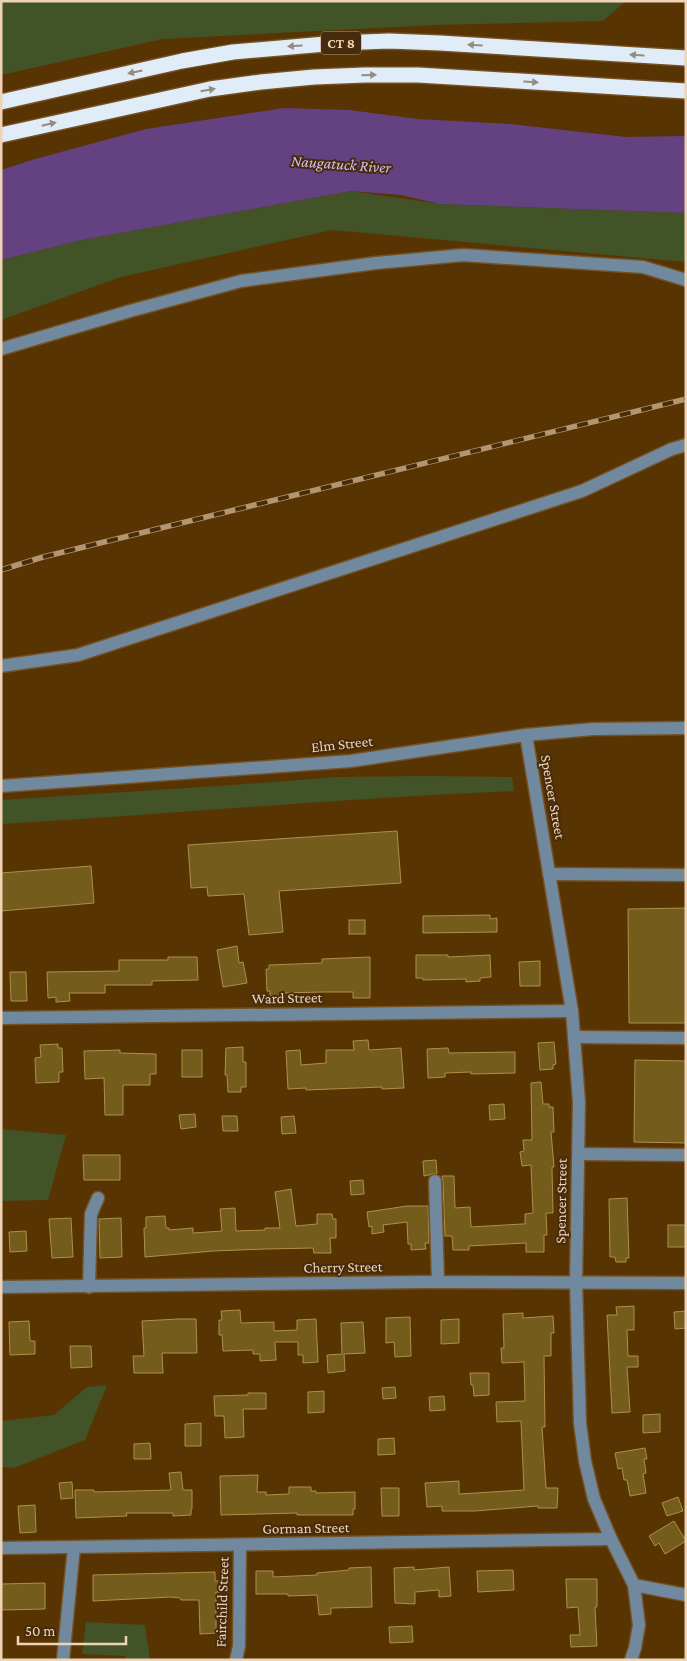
<svg xmlns="http://www.w3.org/2000/svg" width="687" height="1661" viewBox="0 0 687 1661" font-family="'Crimson Pro',serif">
	<style>
		.green { fill: #425328 }
		.water { fill: #644281 }
		.building { fill: #745c1d; stroke: #ad9049 }
		.lines { fill: none; stroke-linecap: round; stroke-linejoin: round }
		.minor-casing { stroke: #735123; stroke-width: 15 }
		.highway-casing { stroke: #735123; stroke-width: 18 }
		.minor { stroke: #71899f; stroke-width: 12 }
		.highway { stroke: #e0ecf7; stroke-width: 15 }
		.rail-casing { stroke: #b49570; stroke-width: 5.5 }
		.rail { stroke: #462c0d; stroke-width: 4; stroke-dasharray: 11; stroke-linecap: butt }
		.oneway { fill: #938c82 }
		.labels { text-anchor: middle; dominant-baseline: central; stroke-width: 4; stroke-linejoin: round; paint-order: stroke }
		.shield { fill: #462c0d; stroke: #bca184; stroke-width: 1 }
		.shield-label { font-size: 14px; font-weight: bold; fill: #efd3b7 }
		.street-label { font-size: 15px; fill: #efd3b7; stroke: #462c0d }
		.water-label { font-size: 16px; font-style: italic; fill: #d6bbf2; stroke: #462c0d }
	</style>
	<rect width="100%" height="100%" fill="#583402"/>
	<!-- green -->
	<g class="green">
		<polygon points="1,1 626,1 603,21 435,25 163,39 1,75"/>
		<polygon points="351,191 440,204 686,213 686,262 332,230 121,277 1,320 1,260 82,240"/>
		<path d="M427,776L512,777L514,791C343,798 172,814 1,824V800L233,785L337,777Z"/>
		<polygon points="1,1129 66,1135 48,1200 1,1201"/>
		<polygon points="107,1385 85,1440 14,1468 1,1467 1,1421 54,1415 87,1387"/>
		<polygon points="86,1622 145,1625 150,1660 125,1660 126,1656 82,1654"/>
	</g>
	<!-- water -->
	<polygon class="water" points="284,108 349,110 418,119 510,124 626,137 686,136 686,213 440,204 401,195 351,191 82,240 1,260 1,170 35,159 146,129"/>
	<!-- building -->
	<g class="building">
		<polygon points="397,831 401,883 279,891 283,932 249,935 244,894 208,896 207,887 191,888 188,845"/>
		<polygon points="91,866 94,903 1,911 1,873"/>
		<polygon points="686,908 686,1023 629,1023 628,909"/>
		<polygon points="490,915 490,919 497,918 497,932 423,933 423,916"/>
		<rect x="349" y="920" width="16" height="14"/>
		<polygon points="237,946 239,963 243,962 247,983 223,987 217,950"/>
		<polygon points="416,955 448,955 448,957 490,955 491,977 480,978 480,981 466,982 466,979 423,980 423,978 416,978"/>
		<polygon points="168,957 197,957 198,980 152,981 152,985 105,985 105,993 69,993 70,1001 56,1002 56,997 48,998 47,972 119,971 119,960 168,960"/>
		<polygon points="370,957 370,998 353,998 353,992 323,992 282,993 282,996 270,996 270,991 267,991 266,969 269,969 269,965 322,963 322,959"/>
		<polygon points="540,961 540,986 520,986 519,962"/>
		<polygon points="10,972 26,972 27,1001 11,1001"/>
		<polygon points="368,1040 369,1050 401,1048 404,1088 382,1089 382,1087 306,1090 306,1088 288,1089 286,1051 300,1050 301,1065 326,1063 326,1050 354,1050 353,1041"/>
		<polygon points="554,1042 556,1064 553,1065 553,1069 540,1070 538,1043"/>
		<polygon points="58,1044 58,1048 62,1048 63,1072 59,1072 59,1082 36,1083 35,1058 41,1057 40,1045"/>
		<polygon points="243,1047 243,1062 246,1062 246,1087 241,1087 241,1092 228,1092 227,1075 225,1075 226,1048"/>
		<polygon points="448,1048 449,1053 515,1052 515,1073 471,1074 471,1072 445,1073 445,1077 428,1078 427,1049"/>
		<polygon points="120,1050 120,1053 156,1054 156,1074 150,1074 150,1085 123,1085 123,1115 105,1115 104,1078 85,1079 84,1051"/>
		<rect x="182" y="1050" width="20" height="27"/>
		<polygon points="635,1060 686,1061 686,1143 634,1142"/>
		<polygon points="541,1082 543,1104 549,1104 549,1107 553,1107 554,1132 551,1132 554,1167 552,1167 553,1213 546,1213 547,1235 544,1235 544,1252 526,1252 526,1243 469,1246 469,1250 453,1250 452,1236 445,1236 443,1181 442,1176 454,1176 455,1208 470,1207 471,1227 522,1224 525,1224 525,1214 533,1213 531,1165 522,1166 520,1152 524,1151 523,1140 532,1140 531,1083"/>
		<polygon points="504,1104 505,1119 490,1120 489,1105"/>
		<polygon points="195,1114 196,1127 181,1129 179,1115"/>
		<polygon points="222,1116 237,1116 238,1131 223,1131"/>
		<polygon points="294,1116 296,1133 282,1134 281,1117"/>
		<polygon points="83,1155 120,1155 120,1180 84,1180"/>
		<polygon points="436,1160 437,1173 424,1176 423,1161"/>
		<polygon points="363,1180 364,1194 351,1195 350,1181"/>
		<polygon points="291,1189 296,1226 317,1224 317,1214 332,1214 333,1219 336,1219 336,1238 330,1238 331,1253 314,1253 313,1248 266,1249 213,1251 145,1257 144,1228 146,1228 146,1217 165,1216 166,1228 169,1228 169,1230 193,1228 193,1233 222,1231 220,1209 235,1208 236,1231 265,1230 265,1228 280,1228 275,1192"/>
		<polygon points="627,1198 629,1258 626,1258 626,1262 616,1262 615,1257 610,1257 609,1199"/>
		<polygon points="407,1206 428,1206 429,1243 425,1243 426,1249 411,1250 411,1244 408,1244 407,1222 383,1225 384,1232 372,1234 372,1226 369,1227 367,1212"/>
		<polygon points="71,1218 73,1257 52,1258 49,1219"/>
		<polygon points="121,1218 122,1257 100,1258 99,1219"/>
		<rect x="668" y="1225" width="18" height="22"/>
		<polygon points="26,1231 27,1251 10,1252 9,1232"/>
		<polygon points="634,1306 634,1330 627,1330 628,1356 638,1356 638,1367 627,1367 630,1412 612,1413 607,1315 617,1315 616,1307"/>
		<polygon points="240,1310 241,1323 274,1322 274,1331 297,1330 297,1320 316,1319 318,1362 303,1363 303,1355 298,1355 298,1342 275,1342 276,1360 260,1361 260,1354 253,1354 253,1350 223,1351 222,1335 219,1335 219,1320 222,1320 221,1311"/>
		<polygon points="686,1311 686,1328 675,1329 674,1312"/>
		<polygon points="523,1313 523,1318 553,1316 554,1333 551,1333 551,1356 544,1356 545,1427 542,1427 546,1488 558,1488 557,1508 538,1508 538,1506 475,1511 442,1511 442,1506 427,1507 425,1483 459,1481 459,1494 524,1490 521,1421 497,1422 496,1402 525,1401 524,1362 502,1363 501,1348 504,1348 503,1314"/>
		<polygon points="410,1317 411,1356 395,1357 394,1342 386,1343 386,1318"/>
		<polygon points="178,1319 196,1319 197,1353 162,1353 163,1373 134,1373 133,1356 144,1356 142,1321"/>
		<polygon points="459,1319 459,1343 441,1344 441,1320"/>
		<polygon points="29,1321 30,1341 35,1341 35,1354 10,1355 9,1322"/>
		<polygon points="363,1322 365,1353 344,1354 345,1371 328,1373 327,1355 342,1354 341,1323"/>
		<polygon points="70,1346 91,1346 92,1367 71,1368"/>
		<polygon points="470,1373 489,1373 489,1395 474,1396 473,1385 471,1385"/>
		<polygon points="395,1387 396,1398 383,1399 382,1388"/>
		<polygon points="324,1391 324,1412 308,1413 308,1392"/>
		<polygon points="248,1393 266,1393 266,1409 243,1409 244,1437 225,1438 224,1416 215,1416 214,1396 248,1395"/>
		<polygon points="444,1396 445,1410 430,1411 429,1397"/>
		<polygon points="660,1414 660,1432 643,1433 643,1415"/>
		<polygon points="201,1423 201,1446 185,1446 185,1424"/>
		<polygon points="394,1438 395,1454 378,1455 378,1439"/>
		<polygon points="150,1443 151,1459 134,1459 134,1444"/>
		<polygon points="645,1448 647,1459 644,1459 646,1473 643,1474 646,1493 630,1496 627,1480 624,1480 622,1468 618,1469 615,1453"/>
		<polygon points="181,1472 183,1490 192,1490 192,1509 191,1510 191,1515 173,1516 173,1513 126,1513 127,1516 76,1518 75,1490 94,1490 94,1492 171,1490 169,1473"/>
		<polygon points="258,1475 257,1492 266,1492 266,1495 289,1494 289,1487 311,1487 311,1491 316,1491 316,1493 355,1492 355,1509 353,1509 353,1515 297,1515 297,1513 221,1515 220,1476"/>
		<polygon points="72,1482 73,1498 61,1499 59,1483"/>
		<polygon points="381,1488 399,1488 399,1516 382,1516"/>
		<polygon points="678,1497 683,1511 667,1516 662,1503"/>
		<polygon points="35,1505 36,1532 20,1533 18,1506"/>
		<polygon points="674,1521 686,1541 665,1554 659,1543 655,1546 649,1536"/>
		<polygon points="371,1567 372,1607 331,1608 331,1614 319,1615 317,1595 288,1596 288,1594 256,1594 256,1571 273,1571 273,1577 317,1575 317,1573 349,1570 349,1568"/>
		<polygon points="414,1567 414,1570 449,1567 451,1596 439,1597 439,1590 415,1592 415,1604 395,1603 394,1568"/>
		<polygon points="513,1570 514,1590 478,1592 477,1571"/>
		<polygon points="215,1572 215,1581 220,1581 221,1592 216,1592 216,1633 200,1634 199,1600 181,1600 180,1598 171,1597 93,1601 93,1575"/>
		<polygon points="566,1579 597,1579 597,1607 595,1607 597,1646 571,1647 570,1635 580,1635 578,1607 567,1608"/>
		<polygon points="45,1583 45,1609 1,1610 1,1584"/>
		<polygon points="412,1626 413,1642 390,1643 389,1627"/>
	</g>
	<g class="lines">
		<defs>
			<g id="minor">
				<polyline points="1,349 130,311 241,281 376,263 463,255 643,267 686,280"/>
				<polyline points="1,666 78,655 582,491 672,449 686,445"/>
				<polyline points="526,735 572,1011 579,1102 576,1282 580,1423 585,1461 594,1499 611,1539 634,1585 639,1625 635,1648 631,1660"/>
				<polyline points="1,786 351,761 526,735 593,729 686,728"/>
				<polyline points="549,874 686,875"/>
				<polyline points="1,1018 572,1011"/>
				<polyline points="574,1037 686,1038"/>
				<polyline points="579,1154 686,1155"/>
				<polyline points="435,1181 438,1282"/>
				<polyline points="1,1287 424,1282 686,1283"/>
				<polyline points="89,1287 91,1214 98,1198"/>
				<polyline points="1,1548 611,1539"/>
				<polyline points="634,1585 686,1595"/>
				<polyline points="63,1660 74,1547"/>
				<polyline points="236,1660 239,1646 240,1545"/>
			</g>
			<g id="highway">
				<polyline points="1,102 182,61 233,52 337,43 389,41 440,43 686,58"/>
				<polyline points="1,135 210,89 261,82 314,77 365,75 418,75 686,91"/>
			</g>
		</defs>
		<!-- minor casing -->
		<use href="#minor" class="minor-casing"/>
		<!-- highway casing -->
		<use href="#highway" class="highway-casing"/>
		<!-- minor -->
		<use href="#minor" class="minor"/>
		<!-- highway -->
		<use href="#highway" class="highway"/>
		<defs>
			<polyline id="rail" points="1,570 43,557 686,399"/>
		</defs>
		<!-- rail casing -->
		<use href="#rail" class="rail-casing"/>
		<!-- rail -->
		<use href="#rail" class="rail"/>
	</g>
	<!-- one-way arrows -->
	<defs><path id="oneway-solid" d="M-6-.8H1V-3.2L6.5 0L1 3.2V.8H-6Z" transform="scale(1.25)"/></defs>
	<g class="oneway">
		<use href="#oneway-solid" transform="translate(475 45) rotate(-176)"/>
		<use href="#oneway-solid" transform="translate(295 46) rotate(176)"/>
		<use href="#oneway-solid" transform="translate(637 55) rotate(-176)"/>
		<use href="#oneway-solid" transform="translate(135 72) rotate(168)"/>
		<use href="#oneway-solid" transform="translate(369 75) rotate(-1)"/>
		<use href="#oneway-solid" transform="translate(531 82) rotate(3)"/>
		<use href="#oneway-solid" transform="translate(208 90) rotate(-10)"/>
		<use href="#oneway-solid" transform="translate(49 124) rotate(-13)"/>
	</g>
	<g class="labels">
		<!-- shield labels -->
		<rect class="shield" x="321" y="31.5" width="40" height="23" rx="4"/>
		<g class="shield-label">
			<text x="341" y="43">CT 8</text>
		</g>
		<!-- street labels -->
		<g class="street-label">
			<text transform="translate(342 744) rotate(-6)">Elm Street</text>
			<text transform="translate(553 797) rotate(80)">Spencer Street</text>
			<text transform="translate(287 998) rotate(-1)">Ward Street</text>
			<text transform="translate(561 1201) rotate(-89)">Spencer Street</text>
			<text transform="translate(343 1267) rotate(-1)">Cherry Street</text>
			<text transform="translate(306 1528) rotate(-1)">Gorman Street</text>
			<text transform="translate(222 1602) rotate(-88)">Fairchild Street</text>
		</g>
		<!-- water labels -->
		<g class="water-label">
			<text transform="translate(341 164) rotate(4)">Naugatuck River</text>
		</g>
	</g>
	<!-- border -->
	<rect width="687" height="1661" fill="none" stroke="#efd3b7" stroke-width="5"/>
	<!-- scale -->
	<path d="M18 1636v8h108v-8" fill="none" stroke="#efd3b7" stroke-width="2.5"/>
	<text x="25" y="1636" font-size="15" fill="#efd3b7" stroke="#462c0d" stroke-width="4" paint-order="stroke">50 m</text>
</svg>
